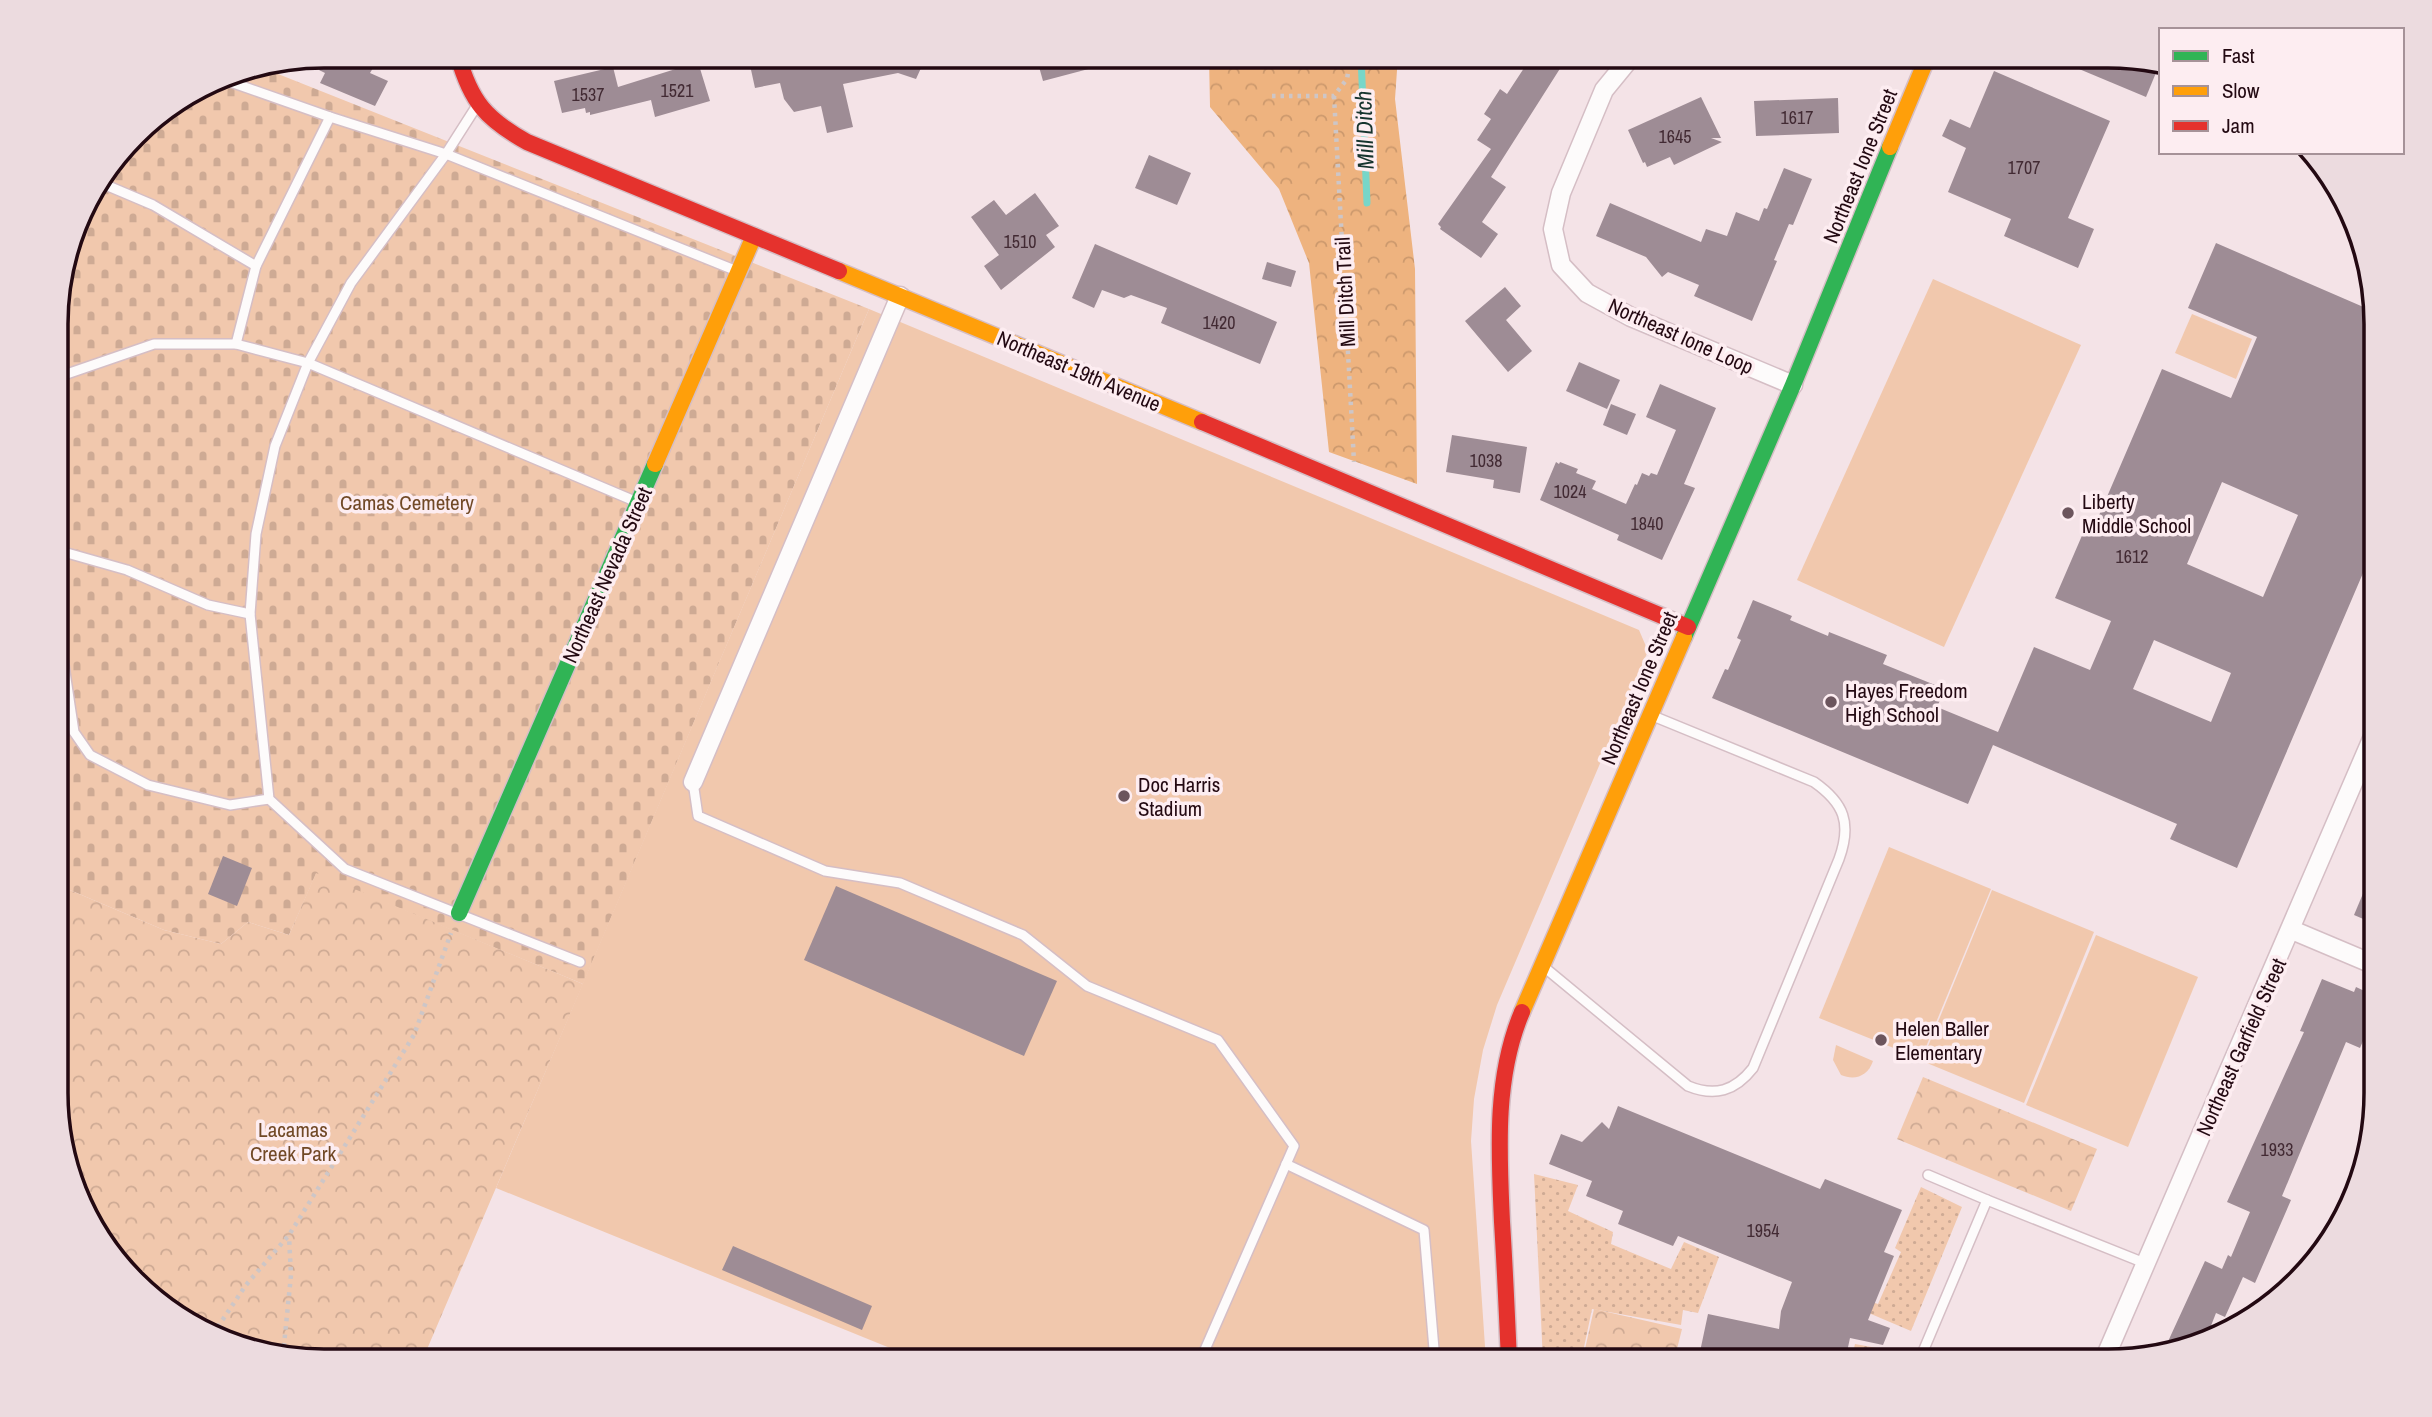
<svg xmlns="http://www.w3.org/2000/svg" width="2432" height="1417" viewBox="0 0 2432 1417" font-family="'Archivo Narrow',sans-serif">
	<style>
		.grass { fill: url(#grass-dots) }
		.forest { fill: url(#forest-crowns) }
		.cemetery { fill: url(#cemetery-stones) }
		.park { fill: url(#park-crowns) }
		.pitch { fill: #f1c8ad }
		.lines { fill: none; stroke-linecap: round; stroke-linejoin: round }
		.stream { stroke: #78d6c8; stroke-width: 7 }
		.building { fill: #9e8c95; fill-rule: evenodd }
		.lane-casing { stroke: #d5bec5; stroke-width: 12 }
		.street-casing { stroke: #d5bec5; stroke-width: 21 }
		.fast-casing { stroke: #d5bec5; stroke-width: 19 }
		.slow-casing { stroke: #d5bec5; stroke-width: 19 }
		.jam-casing { stroke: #d5bec5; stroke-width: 19 }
		.path { stroke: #cdc6c7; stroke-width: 4.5; stroke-dasharray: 3.5 5; stroke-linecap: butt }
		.lane { stroke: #fdfbfb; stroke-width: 9 }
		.street { stroke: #fdfbfb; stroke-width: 18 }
		.fast { stroke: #30b455; stroke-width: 16 }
		.slow { stroke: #ff9f0a; stroke-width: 16 }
		.jam { stroke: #e5322d; stroke-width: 16 }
		.poi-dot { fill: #6c555d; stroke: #fdedf1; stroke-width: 2.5 }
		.labels { text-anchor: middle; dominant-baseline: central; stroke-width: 7; stroke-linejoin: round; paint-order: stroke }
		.number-label { font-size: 18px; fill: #422a33 }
		.street-label { font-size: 21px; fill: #230912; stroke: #fdedf1 }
		.poi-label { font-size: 21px; fill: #230912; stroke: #fdedf1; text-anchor: start }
		.park-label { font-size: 21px; fill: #714926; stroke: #fdedf1 }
		.water-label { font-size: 23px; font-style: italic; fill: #16342e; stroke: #fdedf1 }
		.rim { fill: none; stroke: #230912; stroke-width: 3.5 }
	</style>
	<defs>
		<pattern id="grass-dots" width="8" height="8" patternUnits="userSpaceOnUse" patternTransform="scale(1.75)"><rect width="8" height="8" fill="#f1c8ad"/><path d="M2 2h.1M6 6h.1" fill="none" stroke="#ceaa94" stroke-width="1.8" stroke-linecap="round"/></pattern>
		<pattern id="forest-crowns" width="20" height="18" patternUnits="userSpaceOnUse" patternTransform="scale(1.75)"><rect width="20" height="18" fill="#eeb37f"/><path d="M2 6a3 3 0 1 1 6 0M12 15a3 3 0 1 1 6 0" fill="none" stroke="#cc996d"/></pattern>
		<pattern id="cemetery-stones" width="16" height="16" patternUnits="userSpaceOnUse" patternTransform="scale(1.75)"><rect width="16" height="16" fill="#f1c8ad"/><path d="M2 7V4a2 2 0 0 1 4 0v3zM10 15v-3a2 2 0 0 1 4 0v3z" fill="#ceaa94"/></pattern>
		<pattern id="park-crowns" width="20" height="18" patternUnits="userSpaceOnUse" patternTransform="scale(1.75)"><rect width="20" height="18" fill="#f1c8ad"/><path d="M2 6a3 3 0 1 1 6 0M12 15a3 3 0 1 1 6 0" fill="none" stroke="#ceaa94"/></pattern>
	</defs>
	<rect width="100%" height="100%" fill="#f4e3e7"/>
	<!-- grass -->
	<g class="grass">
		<polygon points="1534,1174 1578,1185 1568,1211 1613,1232 1611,1244 1671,1269 1684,1242 1719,1257 1698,1313 1683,1310 1681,1325 1592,1309 1583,1352 1620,1361 1543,1361"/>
		<polygon points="1921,1187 1962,1207 1911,1331 1864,1311 1855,1296 1878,1304 1901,1252 1895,1248"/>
		<polygon points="1855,1344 1899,1352 1896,1361 1851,1361"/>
	</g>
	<!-- forest -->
	<polygon class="forest" points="1209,56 1398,56 1395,99 1415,269 1417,484 1329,452 1309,263 1279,189 1210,107"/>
	<!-- cemetery -->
	<polygon class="cemetery" points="263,68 869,309 583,984 316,874 289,935 248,922 221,944 164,930 58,885 58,290 84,205 147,123 222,76"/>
	<!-- park -->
	<g class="park">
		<polygon points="316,873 583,984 422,1361 324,1361 255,1352 190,1325 101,1241 58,1127 58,885 164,930 221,944 248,922 289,935"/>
		<polygon points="1923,1077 2097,1149 2071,1211 1897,1139"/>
		<polygon points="1594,1309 1682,1329 1674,1361 1635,1361 1585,1349"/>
	</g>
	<!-- pitch -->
	<g class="pitch">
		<polygon points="1933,279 2081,345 1944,647 1797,580"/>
		<polygon points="869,309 1639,630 1648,651 1497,1005 1483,1050 1474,1099 1471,1141 1486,1361 922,1361 496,1188"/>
		<polygon points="2192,314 2252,339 2236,379 2175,353"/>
		<polygon points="1889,847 1991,889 1921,1059 1819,1018"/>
		<polygon points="1992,890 2094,932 2024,1103 1922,1061"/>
		<polygon points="2096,935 2198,977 2128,1147 2026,1105"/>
		<path d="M1836,1045L1873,1061C1868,1076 1855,1081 1841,1075L1833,1060Z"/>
	</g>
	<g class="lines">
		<!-- stream -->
		<polyline class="stream" points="1361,56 1367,203"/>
	</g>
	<!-- building -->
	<g class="building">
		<polygon points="326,56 345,56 373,68 370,73 388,81 375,106 320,83 325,73 319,70"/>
		<polygon points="748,56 938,56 939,64 921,68 916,79 898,73 843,84 853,127 827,133 821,106 794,112 784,99 780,83 755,88"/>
		<polygon points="1036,56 1114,56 1115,62 1043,81"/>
		<polygon points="1532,56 1568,56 1491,177 1506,187 1482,222 1498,234 1481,258 1440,229 1441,227 1438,224 1491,149 1477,140 1491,119 1484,114 1500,89 1507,94"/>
		<polygon points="2048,56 2108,56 2160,63 2146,97"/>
		<polygon points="698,62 710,101 655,117 651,100 590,115 590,112 586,113 585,108 562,113 554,81 613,67 618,87"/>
		<polygon points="1994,71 2110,121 2068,218 2094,229 2078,268 2004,236 2011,219 1948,192 1966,148 1942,136 1950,119 1970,128"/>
		<polygon points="1701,97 1721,138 1711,138 1722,142 1674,165 1670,157 1647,167 1645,162 1643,163 1628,130"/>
		<polygon points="1838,98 1839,133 1756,136 1754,101"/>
		<polygon points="1149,155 1191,173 1177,205 1135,188"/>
		<polygon points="1784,168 1812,179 1793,225 1789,224 1774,260 1777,261 1752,321 1694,296 1699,285 1668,272 1662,277 1646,257 1596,236 1610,203 1701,242 1706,229 1727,236 1736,212 1759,221 1764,208 1767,209"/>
		<polygon points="1035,193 1059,226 1046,235 1055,247 1001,290 984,266 999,255 971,217 994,200 1006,215"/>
		<path d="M2216,243L2375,312V545L2237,868L2170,839L2177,824L1993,745L1968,804L1712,698L1725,669L1728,670L1741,640L1737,638L1753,600L1792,616L1790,620L1828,636L1829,632L1887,655L1883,664L1945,689L1937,707L1998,732L2034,647L2090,670L2111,621L2055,598L2087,524L2094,527L2162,369L2231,398L2257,337L2188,308ZM2222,482L2298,515L2263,597L2187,564ZM2154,640L2231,673L2211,722L2133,689Z"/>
		<polygon points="1095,244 1277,322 1260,364 1161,323 1167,308 1131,295 1124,298 1102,290 1094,308 1072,298"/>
		<polygon points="1267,262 1296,271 1291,287 1262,279"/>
		<polygon points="1505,287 1521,306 1506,320 1532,351 1508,372 1465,321"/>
		<polygon points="1579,362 1620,380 1607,409 1566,391"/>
		<polygon points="1660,384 1716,408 1684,484 1695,488 1662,560 1617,540 1619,535 1540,500 1556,462 1559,464 1560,462 1578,469 1576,473 1596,481 1592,489 1626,504 1635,484 1637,485 1642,473 1649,476 1651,473 1657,475 1676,430 1646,417"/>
		<polygon points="1611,404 1636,414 1627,435 1603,425"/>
		<polygon points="1452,435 1527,447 1520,493 1493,488 1494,480 1446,472"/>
		<polygon points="223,856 252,868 237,906 208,894"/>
		<polygon points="2375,865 2375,924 2354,915"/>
		<polygon points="836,886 1057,981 1024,1056 804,960"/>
		<polygon points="2322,979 2354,992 2356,987 2375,996 2375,1013 2360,1048 2346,1042 2282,1196 2291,1200 2255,1283 2243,1277 2225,1317 2216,1313 2207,1336 2165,1348 2205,1261 2222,1269 2228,1255 2231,1257 2250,1212 2227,1202 2304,1032 2300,1031"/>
		<polygon points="1618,1106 1820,1189 1825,1179 1902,1210 1884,1252 1894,1256 1868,1320 1890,1328 1883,1345 1850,1338 1845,1361 1698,1361 1708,1314 1779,1329 1781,1311 1792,1282 1678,1236 1673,1246 1618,1224 1623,1211 1586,1196 1592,1181 1549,1164 1561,1134 1582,1142 1602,1122 1609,1129"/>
		<polygon points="733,1246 872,1306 862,1330 722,1270"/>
	</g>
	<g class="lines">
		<defs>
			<g id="lane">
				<polyline points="219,78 330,117 446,154 737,271"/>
				<polyline points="476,107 446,154 351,283 308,363 275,446 256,534 250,614 269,799 345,869 580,962"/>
				<polyline points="101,183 153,205 256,266"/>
				<polyline points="236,344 256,266 330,117"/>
				<polyline points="58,377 154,344 236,344 308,363 637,502"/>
				<polyline points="58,495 62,652 74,732 90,755 148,785 230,805 269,799"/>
				<polyline points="60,551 127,570 208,605 250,614"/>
				<polyline points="693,782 698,816 825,871 900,883 1023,935 1087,986 1218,1040 1294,1146 1200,1361"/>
				<path d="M1544,967L1688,1086C1715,1097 1735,1091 1753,1068L1839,859C1852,823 1844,803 1814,782L1653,716"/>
				<polyline points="1286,1164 1424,1230 1435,1361"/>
				<polyline points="1928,1175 1987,1200"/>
				<polyline points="1919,1361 1987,1200 2147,1264"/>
			</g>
			<g id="street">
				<polyline points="1635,56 1631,57 1604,90 1561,193 1553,229 1561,265 1587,293 1631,317 1793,385"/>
				<polyline points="693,782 900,296"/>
				<polyline points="2292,930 2375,965"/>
				<polyline points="2104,1360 2375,732"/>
			</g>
			<g id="fast">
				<polyline points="1684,637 1793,385 1890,147"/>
				<polyline points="459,913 655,464"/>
			</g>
			<g id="slow">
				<polyline points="1890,147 1928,56"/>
				<polyline points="839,271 1202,422"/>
				<polyline points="655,464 754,236"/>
				<polyline points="1522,1012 1684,637"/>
			</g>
			<g id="jam">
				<path d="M458,56C471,102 486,119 527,142L839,271"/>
				<polyline points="1202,422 1688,627"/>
				<path d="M1509,1361C1507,1315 1505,1269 1502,1222C1499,1153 1494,1078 1522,1012"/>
			</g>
		</defs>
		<!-- lane casing -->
		<use href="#lane" class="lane-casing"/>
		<!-- street casing -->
		<use href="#street" class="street-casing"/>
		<!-- fast casing -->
		<use href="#fast" class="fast-casing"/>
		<!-- slow casing -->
		<use href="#slow" class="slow-casing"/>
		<!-- jam casing -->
		<use href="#jam" class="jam-casing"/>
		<!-- path -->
		<g class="path">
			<polyline points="1272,96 1334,96 1347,79 1351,56"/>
			<polyline points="1334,96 1354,462"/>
			<polyline points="213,1334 246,1285 289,1235 414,1035 451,933"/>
			<polyline points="283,1355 291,1275 289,1236"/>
		</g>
		<!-- lane -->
		<use href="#lane" class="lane"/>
		<!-- street -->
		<use href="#street" class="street"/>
		<!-- fast -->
		<use href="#fast" class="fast"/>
		<!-- slow -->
		<use href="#slow" class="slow"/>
		<!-- jam -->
		<use href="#jam" class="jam"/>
	</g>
	<!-- markers -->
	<g class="poi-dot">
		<circle cx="2068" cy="513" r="7"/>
		<circle cx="1831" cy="702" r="7"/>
		<circle cx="1124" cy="796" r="7"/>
		<circle cx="1881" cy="1040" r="7"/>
	</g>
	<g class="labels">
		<!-- number labels -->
		<g class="number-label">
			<text x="677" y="90">1521</text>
			<text x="588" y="94">1537</text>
			<text x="1797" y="117">1617</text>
			<text x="1675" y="136">1645</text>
			<text x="2024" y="167">1707</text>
			<text x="1020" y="241">1510</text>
			<text x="1219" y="322">1420</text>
			<text x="1486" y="460">1038</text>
			<text x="1570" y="491">1024</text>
			<text x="1647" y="523">1840</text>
			<text x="2132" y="556">1612</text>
			<text x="2277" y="1149">1933</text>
			<text x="1763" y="1230">1954</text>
		</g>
		<!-- street labels -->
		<g class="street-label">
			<text transform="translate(1860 166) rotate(-68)">Northeast Ione Street</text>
			<text transform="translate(1345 292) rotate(-93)">Mill Ditch Trail</text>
			<text transform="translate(1681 336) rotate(24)">Northeast Ione Loop</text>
			<text transform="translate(1079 371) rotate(23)">Northeast 19th Avenue</text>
			<text transform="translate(607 575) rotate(-66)">Northeast Nevada Street</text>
			<text transform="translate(1639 688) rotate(-67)">Northeast Ione Street</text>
			<text transform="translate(2241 1047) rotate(-66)">Northeast Garfield Street</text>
		</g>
		<!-- poi labels -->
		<g class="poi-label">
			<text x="2082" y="501">Liberty<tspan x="2082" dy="24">Middle School</tspan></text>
			<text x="1845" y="690">Hayes Freedom<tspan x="1845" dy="24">High School</tspan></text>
			<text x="1138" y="784">Doc Harris<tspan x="1138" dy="24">Stadium</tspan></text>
			<text x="1895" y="1028">Helen Baller<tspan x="1895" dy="24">Elementary</tspan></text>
		</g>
		<!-- park labels -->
		<g class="park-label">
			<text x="407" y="502">Camas Cemetery</text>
			<text x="293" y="1129">Lacamas<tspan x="293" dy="24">Creek Park</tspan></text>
		</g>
		<!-- water labels -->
		<g class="water-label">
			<text transform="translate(1364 130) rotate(-92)">Mill Ditch</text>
		</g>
	</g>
	<!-- crop -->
	<path d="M0 0H2432V1417H0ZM324 68H2108A256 256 0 0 1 2364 324V1093A256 256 0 0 1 2108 1349H324A256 256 0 0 1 68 1093V324A256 256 0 0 1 324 68Z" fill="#ecdbdf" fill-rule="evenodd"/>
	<path class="rim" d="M324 68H2108A256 256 0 0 1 2364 324V1093A256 256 0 0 1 2108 1349H324A256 256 0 0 1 68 1093V324A256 256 0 0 1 324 68Z"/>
	<!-- legend -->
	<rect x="2159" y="28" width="245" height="126" fill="#fdedf1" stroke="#a69298" stroke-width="2"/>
	<rect x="2173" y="51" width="35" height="10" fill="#30b455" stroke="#a69298" stroke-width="2"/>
	<text x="2222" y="63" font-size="21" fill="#230912">Fast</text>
	<rect x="2173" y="86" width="35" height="10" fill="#ff9f0a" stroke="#a69298" stroke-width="2"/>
	<text x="2222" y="98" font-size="21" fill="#230912">Slow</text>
	<rect x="2173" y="121" width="35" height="10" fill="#e5322d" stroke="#a69298" stroke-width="2"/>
	<text x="2222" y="133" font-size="21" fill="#230912">Jam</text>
</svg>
